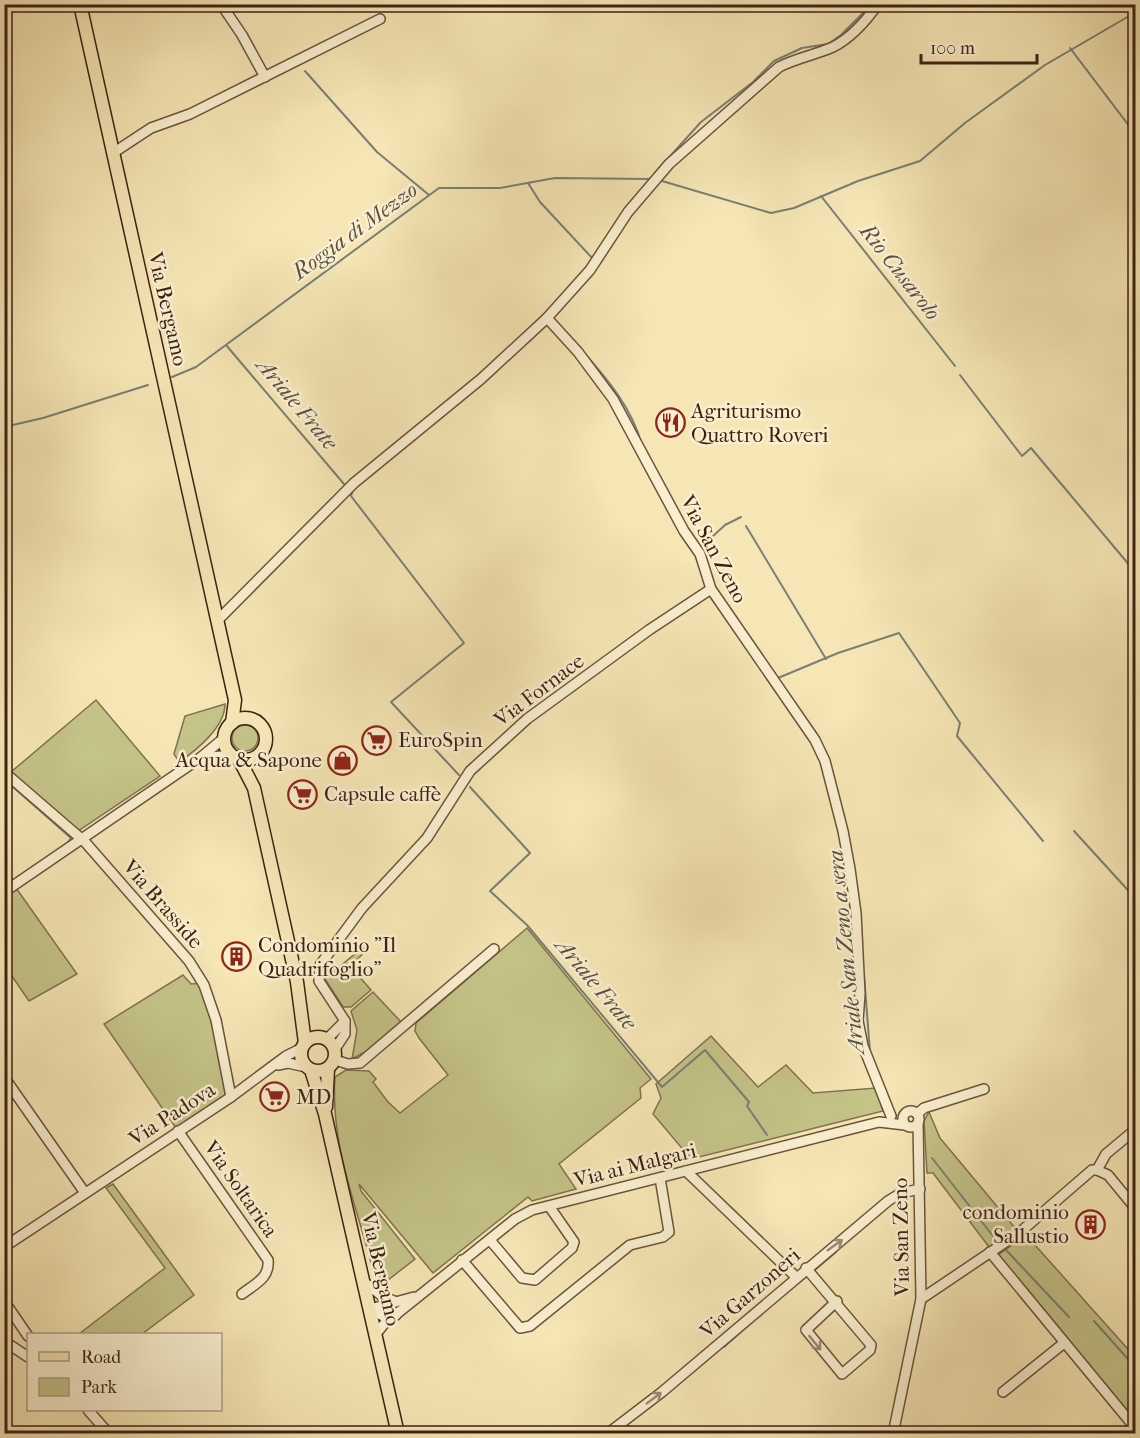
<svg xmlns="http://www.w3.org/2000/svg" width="1140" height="1438" viewBox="0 0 1140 1438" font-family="'IM FELL French Canon',serif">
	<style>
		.green { fill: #c4c388; stroke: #80724e; stroke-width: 1.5 }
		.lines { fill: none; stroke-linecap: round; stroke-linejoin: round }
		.stream { stroke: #778073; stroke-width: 2 }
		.minor-casing { stroke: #6b533c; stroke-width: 12 }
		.major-casing { stroke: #3d2214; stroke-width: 15 }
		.minor { stroke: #f9efcf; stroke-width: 9 }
		.major { stroke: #f6e6b5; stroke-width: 12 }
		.oneway { stroke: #9b8872 }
		.labels { text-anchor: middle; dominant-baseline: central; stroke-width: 5; stroke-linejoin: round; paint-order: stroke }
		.street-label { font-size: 21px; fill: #3d2214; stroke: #f9efcf }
		.poi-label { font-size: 21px; fill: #3d2214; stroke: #f9efcf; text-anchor: start }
		.water-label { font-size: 22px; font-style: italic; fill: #5a5143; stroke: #f9efcf }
	</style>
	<rect width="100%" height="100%" fill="#f6e6b5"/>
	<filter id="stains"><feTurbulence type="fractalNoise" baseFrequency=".00333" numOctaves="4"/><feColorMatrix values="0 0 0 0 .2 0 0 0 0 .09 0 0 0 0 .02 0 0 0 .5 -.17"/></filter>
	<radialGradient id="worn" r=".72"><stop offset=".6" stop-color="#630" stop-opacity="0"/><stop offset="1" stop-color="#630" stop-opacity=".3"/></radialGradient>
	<!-- green -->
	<g class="green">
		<polygon points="96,700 160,776 78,831 11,772"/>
		<path d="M225,704C225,727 197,750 179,762L174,754L185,716Z"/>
		<circle cx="245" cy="738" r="13"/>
		<polygon points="16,888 77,974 29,1001 5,966 4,896"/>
		<path d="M527,928L651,1079L640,1088L641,1098L559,1164L576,1189L532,1201L528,1197L433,1273L359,1184L361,1191L415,1259L383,1284L379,1274H374C358,1209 330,1146 335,1077L346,1070L369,1071L376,1079L373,1082L388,1102L400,1113L448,1075L419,1038L415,1031L416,1023Z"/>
		<polygon points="363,947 366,951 350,966 371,990 351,1007 343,1007 325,979"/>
		<polygon points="183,975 191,984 203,983 231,1097 178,1131 104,1024"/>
		<polygon points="373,992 401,1022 365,1052 352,1059 357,1030 351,1011"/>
		<polygon points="711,1036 758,1087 786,1065 813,1093 876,1088 883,1111 691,1159 653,1114 661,1098 656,1084"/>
		<polygon points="929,1112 940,1138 1016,1229 989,1247 933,1173 927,1173 924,1121"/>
		<polygon points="113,1184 194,1295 142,1334 79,1334 165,1268 106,1188"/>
		<polygon points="1026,1235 1135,1357 1135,1422 998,1255"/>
	</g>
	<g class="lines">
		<!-- stream -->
		<g class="stream">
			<polyline points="1070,48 1136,135"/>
			<polyline points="305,71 377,152 429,195"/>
			<polyline points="654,174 701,122 753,82 774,61 802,48 828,44 841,35 864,12 856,4"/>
			<polyline points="662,181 771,213 794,208 858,181 920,161 965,123 1045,65 1136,12"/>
			<polyline points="528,183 540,202 594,260"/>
			<polyline points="821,196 955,366"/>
			<polyline points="226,345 344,484"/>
			<path d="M585,354C609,381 632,409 642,445"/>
			<polyline points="960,375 1022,456 1031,448 1136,573"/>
			<polyline points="172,377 196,367 439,188 500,188 555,178 651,179"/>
			<polyline points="4,427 43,418 148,385"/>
			<polyline points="352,493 351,496 464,643 391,702 459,775"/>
			<polyline points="746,526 826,659"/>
			<polyline points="700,548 725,525 741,517"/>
			<polyline points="779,681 778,678 838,653 899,633 960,723 957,736 1043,841"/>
			<polyline points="4,779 71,838 67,844"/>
			<polyline points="470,787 530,853 490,891 527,925 662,1087 705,1050 749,1102 747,1106 767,1135"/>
			<polyline points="1074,831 1136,899"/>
			<polyline points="848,832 858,894"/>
			<polyline points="864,975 870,1052"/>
			<polyline points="932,1158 996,1240"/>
			<polyline points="1006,1250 1069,1317"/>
			<polyline points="816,1269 836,1252"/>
			<polyline points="789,1290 806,1277"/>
			<polyline points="1094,1321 1136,1368"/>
			<polyline points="724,1347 744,1329"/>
		</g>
		<defs>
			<g id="minor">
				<polyline points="221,4 242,35 265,77"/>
				<path d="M878,4C866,21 851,38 833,47C815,55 796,58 779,67L669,164L628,212L590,270L547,318L578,352L613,399L684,531L700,554L711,589L815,740L825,761L843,831L850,869L856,913L860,994L858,1021L863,1046L891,1116"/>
				<polyline points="113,153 151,128 190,114 380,19"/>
				<polyline points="217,621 354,483 481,379 547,318"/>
				<polyline points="200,758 232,755"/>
				<polyline points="4,772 85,842 189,961 204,985 216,1020 231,1097"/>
				<polyline points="4,892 200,758 224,738"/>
				<polyline points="327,1039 345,1021"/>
				<polyline points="335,1049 345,1034 345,1021 319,981 320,965 362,908 427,838 470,771 527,719 649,630 711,589"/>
				<polyline points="335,1060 348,1064 360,1063 494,949"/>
				<polyline points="278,1065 288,1063 306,1067"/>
				<polyline points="4,1077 85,1193"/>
				<circle cx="911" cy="1119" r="8"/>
				<polyline points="917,1114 924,1108 984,1089"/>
				<path d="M178,1131L268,1260C270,1278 255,1284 242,1294"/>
				<polyline points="1097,1170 1108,1175 1136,1209"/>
				<polyline points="686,1171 796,1277"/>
				<polyline points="490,1240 522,1278 535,1280 572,1248 574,1242 549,1206"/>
				<polyline points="4,1247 231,1097 286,1056 302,1048"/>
				<polyline points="990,1252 1136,1429"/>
				<polyline points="462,1260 520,1328 530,1326 630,1245 663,1237 669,1232 660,1178"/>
				<polyline points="806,1268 871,1345 870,1350 842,1374 806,1330 837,1301"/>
				<polyline points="364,1282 382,1296 394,1301"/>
				<polyline points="921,1299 1019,1233 1092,1170 1097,1170 1106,1154 1136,1129"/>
				<polyline points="4,1301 28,1336"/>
				<polyline points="370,1309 414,1297"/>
				<polyline points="370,1309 383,1316 396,1315"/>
				<polyline points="376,1334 384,1324 515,1219 532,1210 879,1122 905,1125"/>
				<polyline points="4,1341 28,1357"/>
				<polyline points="1003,1392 1064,1343"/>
				<polyline points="88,1410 109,1434"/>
				<polyline points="607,1434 662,1392 888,1201 901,1193 920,1189"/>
				<polyline points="893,1434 921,1299 918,1122"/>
			</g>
			<g id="major">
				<polyline points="80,4 235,700 232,723"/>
				<circle cx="245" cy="739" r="21"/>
				<polyline points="239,759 254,788 297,982 305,1043"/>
				<circle cx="318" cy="1054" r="17"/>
				<polyline points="311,1070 325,1114 398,1434"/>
				<polyline points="326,1107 328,1069"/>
			</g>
		</defs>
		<!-- minor casing -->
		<use href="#minor" class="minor-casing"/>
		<!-- major casing -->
		<use href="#major" class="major-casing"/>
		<!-- minor -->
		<use href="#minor" class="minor"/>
		<!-- major -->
		<use href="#major" class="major"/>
	</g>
	<!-- one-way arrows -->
	<defs><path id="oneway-shaft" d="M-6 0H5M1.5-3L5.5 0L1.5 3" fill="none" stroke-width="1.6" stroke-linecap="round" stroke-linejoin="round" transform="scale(1.5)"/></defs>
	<g class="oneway">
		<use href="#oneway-shaft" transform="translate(835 1245) rotate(-35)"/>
		<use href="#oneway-shaft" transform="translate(815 1343) rotate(51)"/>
		<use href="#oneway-shaft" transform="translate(654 1398) rotate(-37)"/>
	</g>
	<!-- icons -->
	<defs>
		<symbol id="restaurant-ring" viewBox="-11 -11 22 22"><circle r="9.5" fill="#f9efcf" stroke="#8f2418" stroke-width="1.5"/><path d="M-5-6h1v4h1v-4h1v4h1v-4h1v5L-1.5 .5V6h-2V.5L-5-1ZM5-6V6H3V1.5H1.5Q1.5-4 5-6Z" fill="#8f2418"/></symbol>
		<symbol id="supermarket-ring" viewBox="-11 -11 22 22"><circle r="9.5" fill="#f9efcf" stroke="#8f2418" stroke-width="1.5"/><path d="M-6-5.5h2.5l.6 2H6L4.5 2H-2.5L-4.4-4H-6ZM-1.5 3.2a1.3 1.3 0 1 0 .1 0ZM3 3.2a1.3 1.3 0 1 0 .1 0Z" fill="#8f2418"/></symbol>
		<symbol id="shop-ring" viewBox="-11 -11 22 22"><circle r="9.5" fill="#f9efcf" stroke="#8f2418" stroke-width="1.5"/><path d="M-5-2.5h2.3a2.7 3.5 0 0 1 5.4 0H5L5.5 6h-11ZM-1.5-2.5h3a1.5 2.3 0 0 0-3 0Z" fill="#8f2418"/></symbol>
		<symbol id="building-ring" viewBox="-11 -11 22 22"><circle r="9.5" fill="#f9efcf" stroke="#8f2418" stroke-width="1.5"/><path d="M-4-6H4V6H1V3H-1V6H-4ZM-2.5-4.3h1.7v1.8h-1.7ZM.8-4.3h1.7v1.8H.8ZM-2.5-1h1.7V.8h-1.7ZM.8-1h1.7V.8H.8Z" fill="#8f2418"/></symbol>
	</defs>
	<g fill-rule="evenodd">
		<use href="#restaurant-ring" x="654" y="406" width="33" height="33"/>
		<use href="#supermarket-ring" x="360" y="724" width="33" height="33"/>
		<use href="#shop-ring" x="326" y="744" width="33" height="33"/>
		<use href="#supermarket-ring" x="286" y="778" width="33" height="33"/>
		<use href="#building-ring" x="220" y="940" width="33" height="33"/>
		<use href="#supermarket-ring" x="258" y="1080" width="33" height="33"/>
		<use href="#building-ring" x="1074" y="1208" width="33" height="33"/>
	</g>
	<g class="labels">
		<!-- street labels -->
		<g class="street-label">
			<text transform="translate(168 309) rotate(77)">Via Bergamo</text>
			<text transform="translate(714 549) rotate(62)">Via San Zeno</text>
			<text transform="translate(539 690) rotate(-37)">Via Fornace</text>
			<text transform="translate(163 904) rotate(49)">Via Brasside</text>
			<text transform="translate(172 1114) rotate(-33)">Via Padova</text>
			<text transform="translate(635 1165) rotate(-14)">Via ai Malgari</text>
			<text transform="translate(241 1189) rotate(55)">Via Soltarica</text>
			<text transform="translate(901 1237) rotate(-91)">Via San Zeno</text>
			<text transform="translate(381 1269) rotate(77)">Via Bergamo</text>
			<text transform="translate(750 1293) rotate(-41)">Via Garzoneri</text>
		</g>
		<!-- poi labels -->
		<g class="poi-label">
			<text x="691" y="411">Agriturismo<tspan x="691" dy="24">Quattro Roveri</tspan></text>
			<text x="398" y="740">EuroSpin</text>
			<text x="322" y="760" text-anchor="end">Acqua &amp; Sapone</text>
			<text x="324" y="794">Capsule caffè</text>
			<text x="258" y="945">Condominio "Il<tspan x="258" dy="24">Quadrifoglio"</tspan></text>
			<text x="296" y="1097">MD</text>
			<text x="1069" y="1212" text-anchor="end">condominio<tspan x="1069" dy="24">Sallustio</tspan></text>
		</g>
		<!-- water labels -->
		<g class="water-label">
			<text transform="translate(355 231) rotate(-36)">Roggia di Mezzo</text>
			<text transform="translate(900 272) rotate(52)">Rio Cusarolo</text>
			<text transform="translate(297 404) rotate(50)">Ariale Frate</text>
			<text transform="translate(846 952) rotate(-96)">Ariale San Zeno a sera</text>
			<text transform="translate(596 984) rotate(50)">Ariale Frate</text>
		</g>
	</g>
	<!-- margin -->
	<rect width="1140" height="1438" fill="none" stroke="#f6e6b5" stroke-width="24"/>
	<rect x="6" y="6" width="1128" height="1426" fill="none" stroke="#3d2214" stroke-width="3"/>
	<rect x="12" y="12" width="1116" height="1414" fill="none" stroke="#3d2214" stroke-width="1.5"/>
	<!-- legend -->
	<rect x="27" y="1333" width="195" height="78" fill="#f9efcf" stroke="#ae9d84" stroke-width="1.5"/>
	<rect x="39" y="1352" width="30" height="9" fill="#f6e6b5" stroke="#ae9d84" stroke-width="1.5"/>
	<text x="81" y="1363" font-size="18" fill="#3d2214">Road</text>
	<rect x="39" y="1378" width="30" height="18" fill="#c4c388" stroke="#ae9d84" stroke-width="1.5"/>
	<text x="81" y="1393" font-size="18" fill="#3d2214">Park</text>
	<!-- scale -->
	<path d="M921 54v9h116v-9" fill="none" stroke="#3d2214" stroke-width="3"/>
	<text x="930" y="54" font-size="18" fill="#3d2214" stroke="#f9efcf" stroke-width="4.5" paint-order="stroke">100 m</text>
	<rect width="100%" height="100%" filter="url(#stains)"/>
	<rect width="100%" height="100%" fill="url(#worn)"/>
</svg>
